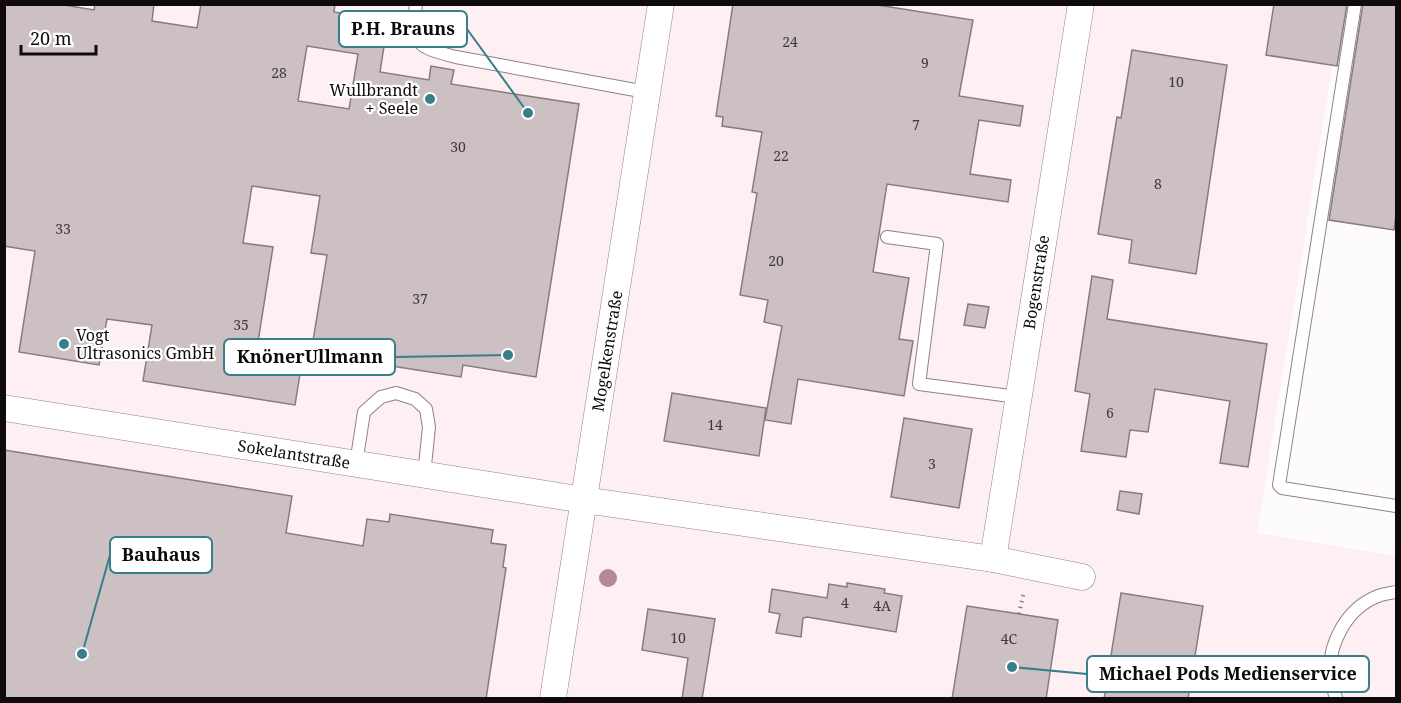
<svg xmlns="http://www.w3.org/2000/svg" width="1401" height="703" viewBox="0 0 1401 703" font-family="'Noto Serif',serif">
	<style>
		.built { fill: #fdeff2 }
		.building { fill: #cdc0c3; stroke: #877b7e; stroke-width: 1.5; fill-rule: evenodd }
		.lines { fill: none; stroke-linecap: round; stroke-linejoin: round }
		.lane-casing { stroke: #8f8386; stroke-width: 14 }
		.street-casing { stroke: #8f8386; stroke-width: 27 }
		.path { stroke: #868383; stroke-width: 4; stroke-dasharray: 1.5 4.5; stroke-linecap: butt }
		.lane { stroke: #fff; stroke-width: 12 }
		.street { stroke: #fff; stroke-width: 26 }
		.tree { fill: #b38997 }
		.poi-dot { fill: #387e8b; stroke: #fff; stroke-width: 2 }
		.labels { text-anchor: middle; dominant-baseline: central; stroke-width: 4.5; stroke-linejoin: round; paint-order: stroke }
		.number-label { font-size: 14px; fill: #3e383a }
		.poi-label { font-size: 16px; fill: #0f0b0c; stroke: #fff; text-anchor: end }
		.street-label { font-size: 16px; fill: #0f0b0c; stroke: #fff }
		.leader { fill: none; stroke: #387e8b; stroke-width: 2 }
		.callout-dot { fill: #387e8b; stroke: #fff; stroke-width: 2 }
		.callout { fill: #fff; stroke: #387e8b; stroke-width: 2 }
		.callout-label { font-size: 18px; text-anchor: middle; font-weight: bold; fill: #0f0b0c }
	</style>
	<rect width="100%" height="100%" fill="#fefbfb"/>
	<!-- built -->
	<polygon class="built" points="4,5 1342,5 1257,533 1396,556 1396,698 5,698"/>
	<!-- building -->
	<g class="building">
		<path d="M4,4H58L94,10L95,4H154L152,21L197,28L201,4H335L334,12L388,21L380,72L429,80L431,66L454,70L451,84L579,104L536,377L463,365L461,377L354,360L355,348L313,341L327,255L311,253L320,196L252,186L243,243L273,247L258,342L304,349L295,405L143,381L152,325L107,319L99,365L19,352L35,251L4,246ZM307,46L358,54L349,109L298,101Z"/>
		<polygon points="733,4 871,4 973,20 959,96 1023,106 1020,126 979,120 970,174 1011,180 1008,202 887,184 873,272 909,278 899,339 913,341 904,396 798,379 791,424 765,420 782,326 764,322 768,300 740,295 757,193 752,192 762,132 722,126 723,117 716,116"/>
		<polygon points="1274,4 1347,4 1337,66 1266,55"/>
		<polygon points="1363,4 1396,4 1396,214 1394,230 1329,220"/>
		<polygon points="1132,50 1227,65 1196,274 1129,263 1132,240 1098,234 1117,117 1121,118"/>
		<polygon points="1092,276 1113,280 1107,319 1267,344 1248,467 1220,463 1230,401 1155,389 1148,432 1130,430 1126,457 1081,451 1090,394 1075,391"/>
		<polygon points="968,304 989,307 985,328 964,325"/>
		<polygon points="672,393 766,408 759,456 664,441"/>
		<polygon points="904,418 972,429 959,508 891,497"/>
		<polygon points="4,450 292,496 286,533 363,546 367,519 389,522 390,514 493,530 491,543 506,545 503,567 506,568 486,699 4,699"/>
		<polygon points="1120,491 1142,494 1139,514 1117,510"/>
		<polygon points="847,583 885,589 884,593 902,596 896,632 807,617 803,618 801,637 776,633 780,614 769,612 772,589 827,598 829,584 847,587"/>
		<polygon points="1121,593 1203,606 1188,699 1104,699"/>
		<polygon points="967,606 1058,620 1046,699 952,699"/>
		<polygon points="648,609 715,619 702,699 682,699 688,658 642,650"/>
	</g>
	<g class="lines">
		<defs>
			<g id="lane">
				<path d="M416,4C411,46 418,47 456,57L646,92"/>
				<polyline points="1355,4 1279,485 1282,488 1396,506"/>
				<polyline points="887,237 937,244 919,384 1018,397"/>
				<polyline points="356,464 364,412 381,397 396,393 415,399 426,409 429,427 424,475"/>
				<path d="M1336,698C1334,691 1331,683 1330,676C1328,643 1347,608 1378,596C1384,594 1391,593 1396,592"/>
			</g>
			<g id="street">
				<polyline points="4,408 584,500 993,559 1081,4"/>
				<polyline points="993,559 1082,577"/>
				<polyline points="553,698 661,4"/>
			</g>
		</defs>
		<!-- lane casing -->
		<use href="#lane" class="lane-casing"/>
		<!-- street casing -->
		<use href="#street" class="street-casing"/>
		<!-- path -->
		<polyline class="path" points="1019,614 1024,591"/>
		<!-- lane -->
		<use href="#lane" class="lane"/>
		<!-- street -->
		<use href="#street" class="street"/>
	</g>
	<!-- trees -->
	<circle class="tree" cx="608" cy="578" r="9"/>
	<!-- markers -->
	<g class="poi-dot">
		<circle cx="430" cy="99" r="6"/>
		<circle cx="64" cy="344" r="6"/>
	</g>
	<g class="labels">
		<!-- number labels -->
		<g class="number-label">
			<text x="790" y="41">24</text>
			<text x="925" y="62">9</text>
			<text x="279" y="72">28</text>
			<text x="1176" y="81">10</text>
			<text x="916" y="124">7</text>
			<text x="458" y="146">30</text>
			<text x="781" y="155">22</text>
			<text x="1158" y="183">8</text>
			<text x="63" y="228">33</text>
			<text x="776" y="260">20</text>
			<text x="420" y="298">37</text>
			<text x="241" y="324">35</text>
			<text x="1110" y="412">6</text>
			<text x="715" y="424">14</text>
			<text x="932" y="463">3</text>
			<text x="845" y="602">4</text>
			<text x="882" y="605">4A</text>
			<text x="678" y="637">10</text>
			<text x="1009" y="638">4C</text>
		</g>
		<!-- poi labels -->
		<g class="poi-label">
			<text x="418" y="90">Wullbrandt<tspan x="418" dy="18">+ Seele</tspan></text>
			<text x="76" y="335" text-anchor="start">Vogt<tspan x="76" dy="18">Ultrasonics GmbH</tspan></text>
		</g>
		<!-- street labels -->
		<g class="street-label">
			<text transform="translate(1036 282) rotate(-81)">Bogenstraße</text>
			<text transform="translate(607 351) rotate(-81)">Mogelkenstraße</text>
			<text transform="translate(294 454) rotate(9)">Sokelantstraße</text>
		</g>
	</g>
	<!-- callouts -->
	<path class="leader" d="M528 113L467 29M508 355L395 357M82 654L110 555M1012 667L1087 674"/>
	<g class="callout-dot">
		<circle cx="528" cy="113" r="6"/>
		<circle cx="508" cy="355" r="6"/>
		<circle cx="82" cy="654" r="6"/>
		<circle cx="1012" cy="667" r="6"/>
	</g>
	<g class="callout">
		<rect x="339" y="11" width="128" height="36" rx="6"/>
		<rect x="224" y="339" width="171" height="36" rx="6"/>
		<rect x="110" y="537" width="102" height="36" rx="6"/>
		<rect x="1087" y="656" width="282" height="36" rx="6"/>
	</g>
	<g class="callout-label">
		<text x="403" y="35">P.H. Brauns</text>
		<text x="310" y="363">KnönerUllmann</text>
		<text x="161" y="561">Bauhaus</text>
		<text x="1228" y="680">Michael Pods Medienservice</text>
	</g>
	<!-- border -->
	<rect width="1401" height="703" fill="none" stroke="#0f0b0c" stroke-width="12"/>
	<!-- scale -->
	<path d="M21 45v9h75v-9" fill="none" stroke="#0f0b0c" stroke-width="3"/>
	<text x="30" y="45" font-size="18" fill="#0f0b0c" stroke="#ffffff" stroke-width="4.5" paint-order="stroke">20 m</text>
</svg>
